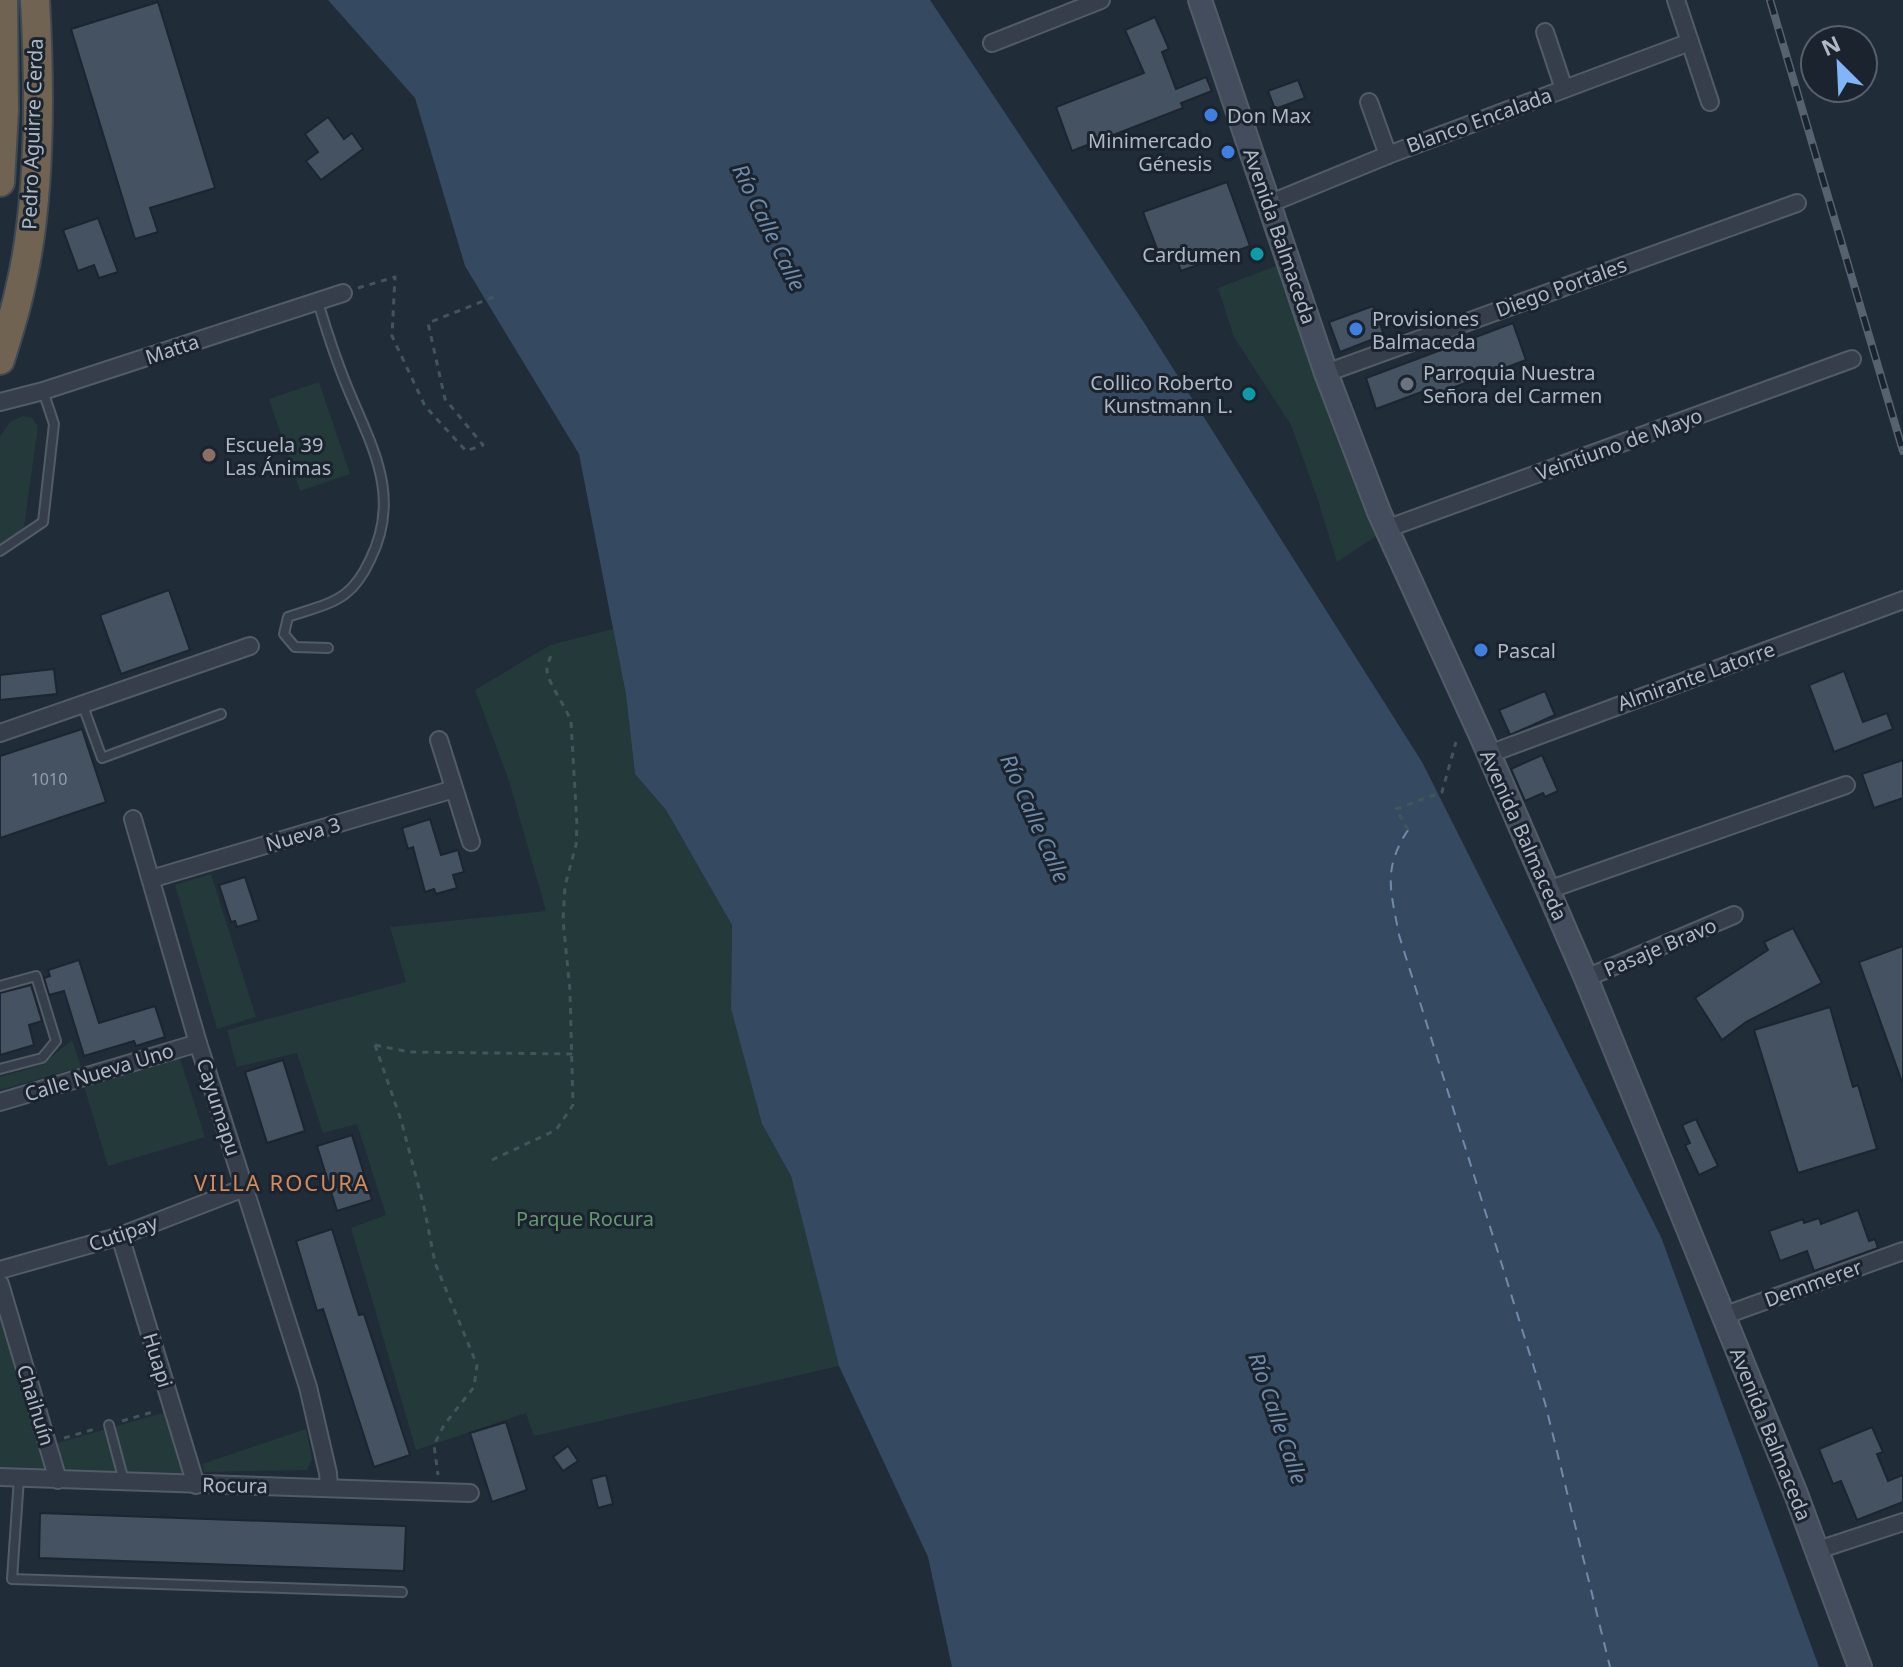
<svg xmlns="http://www.w3.org/2000/svg" width="1903" height="1667" viewBox="0 0 1903 1667" font-family="'Noto Sans',sans-serif">
	<style>
		.green { fill: #23393a }
		.water { fill: #354961 }
		.lines { fill: none; stroke-linecap: round; stroke-linejoin: round }
		.ferry { stroke: #708baa; stroke-width: 2; stroke-dasharray: 10 8; stroke-linecap: butt }
		.building { fill: #445261; stroke: #1c2530; stroke-width: 2 }
		.lane-casing { stroke: #525c67; stroke-width: 12 }
		.street-casing { stroke: #525c67; stroke-width: 20 }
		.secondary-casing { stroke: #525c67; stroke-width: 26 }
		.highway-casing { stroke: #3f4954; stroke-width: 32 }
		.path { stroke: #415658; stroke-width: 3; stroke-dasharray: 6 6; stroke-linecap: butt }
		.lane { stroke: #353e4a; stroke-width: 8 }
		.street { stroke: #353e4a; stroke-width: 16 }
		.secondary { stroke: #434d5d; stroke-width: 22 }
		.highway { stroke: #706352; stroke-width: 28 }
		.rail-casing { stroke: #576271; stroke-width: 8 }
		.rail { stroke: #1a232e; stroke-width: 5; stroke-dasharray: 15; stroke-linecap: butt }
		.shop-dot { fill: #3f7fe0; stroke: #1a232e; stroke-width: 3 }
		.culture-dot { fill: #0f9aa8; stroke: #1a232e; stroke-width: 3 }
		.worship-dot { fill: #6b7280; stroke: #1a232e; stroke-width: 3 }
		.education-dot { fill: #8d6e63; stroke: #1a232e; stroke-width: 3 }
		.labels { text-anchor: middle; dominant-baseline: central; stroke-width: 6; stroke-linejoin: round; paint-order: stroke }
		.number-label { font-size: 16px; fill: #949fad }
		.poi-label { font-size: 20px; fill: #afb9c6; stroke: #1a232e; text-anchor: start }
		.street-label { font-size: 20px; fill: #afb9c6; stroke: #1a232e }
		.park-label { font-size: 20px; fill: #669770; stroke: #1a232e }
		.water-label { font-size: 22px; font-style: italic; fill: #708baa; stroke: #1a232e }
		.neighbourhood-label { font-size: 22px; letter-spacing: 2px; fill: #d48b5c; stroke: #1a232e }
	</style>
	<rect width="100%" height="100%" fill="#212c39"/>
	<!-- green -->
	<g class="green">
		<polygon points="1284,263 1379,534 1337,562 1316,494 1291,425 1234,337 1218,288"/>
		<polygon points="319,382 350,474 300,491 269,399"/>
		<polygon points="23,416 32,418 38,426 24,527 0,547 0,437 10,422"/>
		<polygon points="613,629 626,695 635,774 666,810 732,925 731,1009 762,1124 791,1176 839,1366 534,1436 526,1413 416,1450 351,1228 386,1215 357,1124 323,1133 297,1053 237,1067 227,1030 406,982 390,927 546,911 509,781 475,690 550,645"/>
		<polygon points="211,874 256,1017 217,1029 175,885"/>
		<polygon points="72,1040 81,1067 0,1090 0,1077 42,1065"/>
		<polygon points="180,1058 205,1137 108,1166 84,1086"/>
		<polygon points="0,1314 50,1471 0,1470"/>
		<polygon points="166,1412 185,1476 63,1473 54,1444"/>
		<polygon points="306,1429 312,1459 307,1470 204,1472 202,1464"/>
	</g>
	<!-- water -->
	<polygon class="water" points="328,0 930,0 1143,321 1422,762 1661,1237 1819,1667 952,1667 928,1557 839,1366 791,1176 762,1124 731,1009 732,925 666,810 635,774 626,695 579,454 465,266 415,98"/>
	<g class="lines">
		<!-- ferry -->
		<path class="ferry" d="M1408,830C1382,870 1391,891 1399,935L1545,1403L1610,1667"/>
	</g>
	<!-- building -->
	<g class="building">
		<polygon points="158,2 215,188 150,208 158,232 135,239 71,29"/>
		<polygon points="1155,17 1169,49 1162,52 1176,89 1206,77 1212,91 1181,103 1183,108 1072,151 1056,107 1144,73 1125,30"/>
		<polygon points="1298,80 1305,98 1275,109 1268,91"/>
		<polygon points="328,117 344,139 352,133 363,149 321,180 306,161 318,152 305,134"/>
		<polygon points="1227,182 1250,246 1181,271 1173,249 1159,254 1143,212"/>
		<polygon points="98,218 118,272 99,278 94,265 78,271 63,230"/>
		<polygon points="1373,306 1384,335 1340,352 1329,322"/>
		<polygon points="1513,323 1526,360 1426,398 1424,391 1376,409 1366,378"/>
		<polygon points="169,590 190,650 121,674 100,615"/>
		<polygon points="54,669 57,694 0,700 0,675"/>
		<polygon points="1844,671 1863,722 1887,713 1893,729 1834,752 1809,685"/>
		<polygon points="1545,691 1555,715 1510,735 1499,710"/>
		<polygon points="82,729 106,802 0,838 0,756"/>
		<polygon points="1542,755 1558,791 1545,797 1543,793 1525,801 1511,769"/>
		<polygon points="1903,760 1903,798 1874,808 1862,774"/>
		<polygon points="430,819 441,855 458,850 464,872 453,875 457,888 436,894 434,889 425,892 413,847 408,849 402,828"/>
		<polygon points="245,877 259,920 237,927 235,921 231,922 219,885"/>
		<polygon points="1793,928 1822,983 1746,1022 1722,1040 1695,998 1768,950 1764,942"/>
		<polygon points="1903,946 1903,1082 1902,1082 1859,962"/>
		<polygon points="79,960 99,1023 155,1006 165,1037 136,1046 134,1041 84,1056 64,991 49,995 44,978 50,976 48,970"/>
		<polygon points="31,985 42,1021 29,1025 34,1045 0,1055 0,993"/>
		<polygon points="1830,1007 1853,1087 1858,1085 1877,1149 1798,1173 1754,1030"/>
		<polygon points="283,1060 305,1131 267,1143 245,1072"/>
		<polygon points="1696,1119 1718,1166 1699,1175 1685,1145 1690,1143 1682,1125"/>
		<polygon points="352,1135 372,1200 337,1211 317,1146"/>
		<polygon points="1858,1210 1869,1241 1875,1239 1878,1248 1814,1271 1807,1251 1780,1261 1769,1231 1803,1219 1804,1223 1819,1218 1821,1224"/>
		<polygon points="332,1229 359,1315 364,1314 410,1455 374,1467 323,1309 317,1311 296,1241"/>
		<polygon points="506,1422 527,1490 492,1502 470,1433"/>
		<polygon points="1872,1427 1883,1452 1877,1454 1888,1481 1903,1475 1903,1502 1857,1520 1841,1481 1833,1484 1819,1449"/>
		<polygon points="568,1446 578,1461 563,1471 553,1457"/>
		<polygon points="606,1475 613,1504 598,1508 591,1479"/>
		<polygon points="40,1513 406,1526 404,1571 39,1558"/>
	</g>
	<g class="lines">
		<defs>
			<g id="lane">
				<path d="M318,302C326,329 335,357 346,384C370,444 403,494 370,560C364,573 357,585 345,594C329,606 307,610 288,617L284,634L295,647L328,648"/>
				<polyline points="0,551 43,522 54,424 43,391"/>
				<polyline points="83,706 102,758 221,714"/>
				<polyline points="0,986 36,976 56,1041 42,1058 0,1069"/>
				<polyline points="109,1425 124,1481"/>
				<polyline points="19,1478 12,1579 402,1592"/>
			</g>
			<g id="street">
				<polyline points="1676,0 1710,102"/>
				<polyline points="1545,32 1564,89"/>
				<polyline points="992,43 1101,0"/>
				<polyline points="1369,102 1388,155"/>
				<polyline points="1271,203 1388,155 1690,42"/>
				<polyline points="1326,373 1797,203"/>
				<polyline points="0,402 43,391 343,293"/>
				<polyline points="1386,529 1852,359"/>
				<polyline points="0,733 250,646"/>
				<polyline points="439,740 471,842"/>
				<polyline points="1489,754 1903,600"/>
				<polyline points="133,819 198,1043 308,1387 328,1473 329,1487"/>
				<polyline points="151,879 454,789"/>
				<polyline points="1548,890 1846,785"/>
				<polyline points="1586,978 1734,915"/>
				<polyline points="0,1102 198,1043"/>
				<polyline points="120,1236 196,1485"/>
				<polyline points="0,1270 120,1236 244,1188"/>
				<polyline points="0,1284 58,1480"/>
				<polyline points="1723,1316 1903,1251"/>
				<polyline points="0,1477 470,1493"/>
				<polyline points="1818,1550 1903,1522"/>
			</g>
			<polyline id="secondary" points="1200,0 1326,373 1379,512 1482,738 1586,978 1796,1494 1860,1667"/>
			<g id="highway">
				<polyline points="0,182 4,111 3,0"/>
				<path d="M0,360C7,337 15,313 20,289C41,202 40,89 35,0"/>
			</g>
		</defs>
		<!-- lane casing -->
		<use href="#lane" class="lane-casing"/>
		<!-- street casing -->
		<use href="#street" class="street-casing"/>
		<!-- secondary casing -->
		<use href="#secondary" class="secondary-casing"/>
		<!-- highway casing -->
		<use href="#highway" class="highway-casing"/>
		<!-- path -->
		<g class="path">
			<polyline points="358,288 395,277 392,336 425,406 466,451 483,445 445,399 428,323 496,296"/>
			<polyline points="1408,830 1396,809 1442,792 1456,742"/>
			<polyline points="375,1045 401,1120 424,1207 435,1263 477,1365 474,1387 444,1425 434,1445 438,1475"/>
			<polyline points="375,1045 409,1052 573,1054"/>
			<path d="M492,1160L556,1130L573,1105L570,991L563,920L565,886L576,845L577,825L571,722C567,708 546,680 547,670C547,664 551,656 553,651"/>
			<polyline points="122,1421 156,1411"/>
			<polyline points="64,1438 95,1429"/>
		</g>
		<!-- lane -->
		<use href="#lane" class="lane"/>
		<!-- street -->
		<use href="#street" class="street"/>
		<!-- secondary -->
		<use href="#secondary" class="secondary"/>
		<!-- highway -->
		<use href="#highway" class="highway"/>
		<defs>
			<polyline id="rail" points="1770,0 1903,451"/>
		</defs>
		<!-- rail casing -->
		<use href="#rail" class="rail-casing"/>
		<!-- rail -->
		<use href="#rail" class="rail"/>
	</g>
	<!-- markers -->
	<g class="shop-dot">
		<circle cx="1211" cy="115" r="8"/>
		<circle cx="1228" cy="152" r="8"/>
		<circle cx="1356" cy="329" r="8"/>
		<circle cx="1481" cy="650" r="8"/>
	</g>
	<g class="culture-dot">
		<circle cx="1257" cy="254" r="8"/>
		<circle cx="1249" cy="394" r="8"/>
	</g>
	<circle class="worship-dot" cx="1407" cy="384" r="8"/>
	<circle class="education-dot" cx="209" cy="455" r="8"/>
	<g class="labels">
		<!-- number labels -->
		<g class="number-label">
			<text x="49" y="779">1010</text>
		</g>
		<!-- poi labels -->
		<g class="poi-label">
			<text x="1227" y="115">Don Max</text>
			<text x="1212" y="140" text-anchor="end">Minimercado<tspan x="1212" dy="23">Génesis</tspan></text>
			<text x="1241" y="254" text-anchor="end">Cardumen</text>
			<text x="1372" y="318">Provisiones<tspan x="1372" dy="23">Balmaceda</tspan></text>
			<text x="1423" y="372">Parroquia Nuestra<tspan x="1423" dy="23">Señora del Carmen</tspan></text>
			<text x="1233" y="382" text-anchor="end">Collico Roberto<tspan x="1233" dy="23">Kunstmann L.</tspan></text>
			<text x="225" y="444">Escuela 39<tspan x="225" dy="23">Las Ánimas</tspan></text>
			<text x="1497" y="650">Pascal</text>
		</g>
		<!-- street labels -->
		<g class="street-label">
			<text transform="translate(1479 120) rotate(-20)">Blanco Encalada</text>
			<text transform="translate(32 134) rotate(-88)">Pedro Aguirre Cerda</text>
			<text transform="translate(1280 236) rotate(71)">Avenida Balmaceda</text>
			<text transform="translate(1561 287) rotate(-20)">Diego Portales</text>
			<text transform="translate(172 349) rotate(-18)">Matta</text>
			<text transform="translate(1619 444) rotate(-20)">Veintiuno de Mayo</text>
			<text transform="translate(1696 676) rotate(-20)">Almirante Latorre</text>
			<text transform="translate(303 834) rotate(-16)">Nueva 3</text>
			<text transform="translate(1524 835) rotate(66)">Avenida Balmaceda</text>
			<text transform="translate(1660 947) rotate(-23)">Pasaje Bravo</text>
			<text transform="translate(99 1072) rotate(-17)">Calle Nueva Uno</text>
			<text transform="translate(219 1107) rotate(72)">Cayumapu</text>
			<text transform="translate(123 1233) rotate(-19)">Cutipay</text>
			<text transform="translate(1813 1283) rotate(-20)">Demmerer</text>
			<text transform="translate(158 1360) rotate(73)">Huapi</text>
			<text transform="translate(36 1405) rotate(73)">Chaihuín</text>
			<text transform="translate(1771 1434) rotate(68)">Avenida Balmaceda</text>
			<text transform="translate(235 1485) rotate(1)">Rocura</text>
		</g>
		<!-- park labels -->
		<g class="park-label">
			<text x="585" y="1218">Parque Rocura</text>
		</g>
		<!-- water labels -->
		<g class="water-label">
			<text transform="translate(770 227) rotate(64)">Río Calle Calle</text>
			<text transform="translate(1036 818) rotate(66)">Río Calle Calle</text>
			<text transform="translate(1279 1418) rotate(71)">Río Calle Calle</text>
		</g>
		<!-- neighbourhood labels -->
		<g class="neighbourhood-label">
			<text x="282" y="1182">VILLA ROCURA</text>
		</g>
	</g>
	<!-- north arrow -->
	<g transform="translate(1839 64) rotate(336)"><circle r="38" fill="#1a232e" stroke="#565f6b" stroke-width="2"/>
	<path d="M0-6L14 30L0 20L-14 30Z" fill="#82b5f8"/>
	<text y="-12" font-size="22" font-weight="bold" text-anchor="middle" fill="#afb9c6">N</text>
	</g>
</svg>
